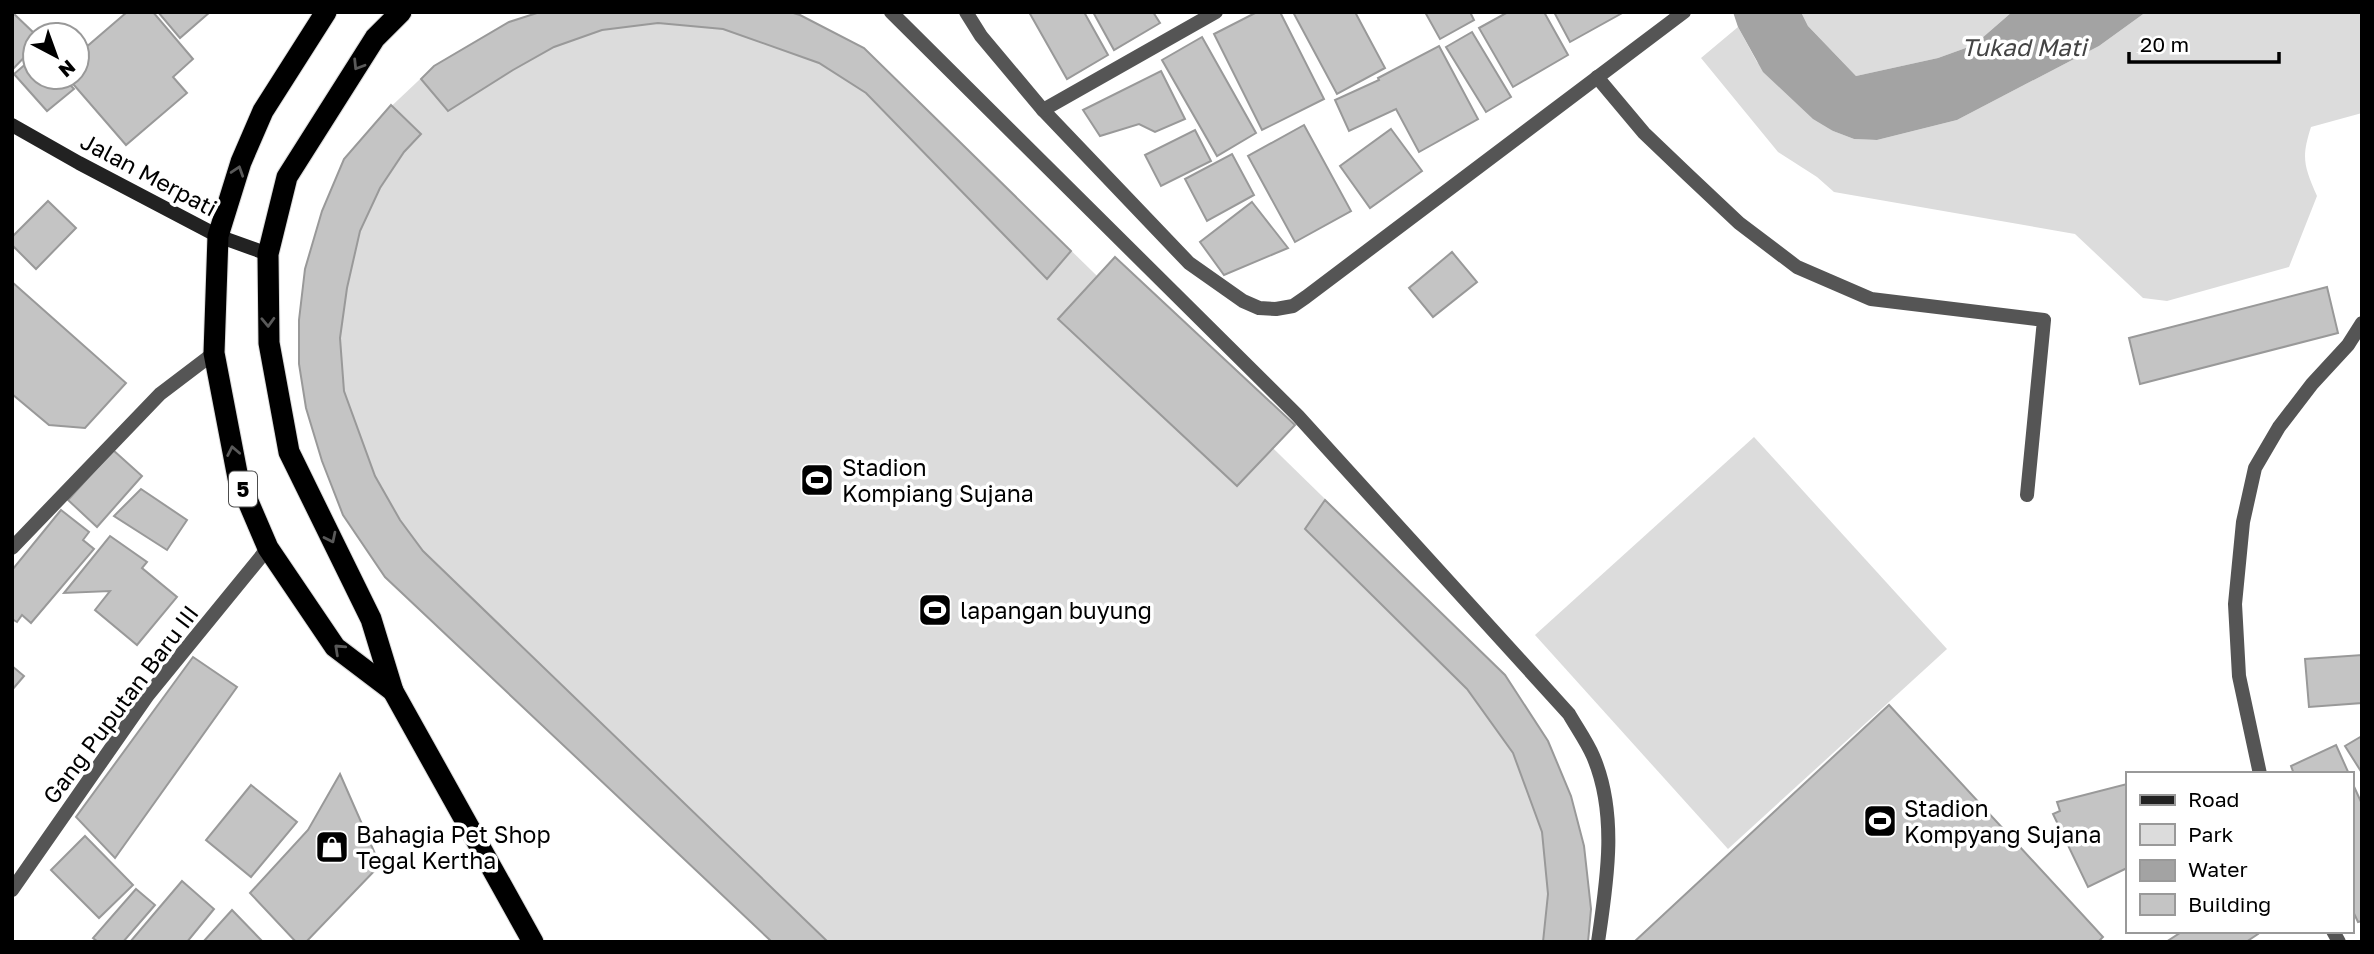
<svg xmlns="http://www.w3.org/2000/svg" width="2374" height="954" viewBox="0 0 2374 954" font-family="'Golos Text',sans-serif">
	<style>
		.green { fill: #dcdcdc }
		.water { fill: #a3a3a3 }
		.building { fill: #c4c4c4; stroke: #999; stroke-width: 2 }
		.lines { fill: none; stroke-linecap: round; stroke-linejoin: round }
		.highway-casing { stroke: #dbdbdb; stroke-width: 23 }
		.lane { stroke: #555; stroke-width: 14 }
		.street { stroke: #555; stroke-width: 14 }
		.secondary { stroke: #222; stroke-width: 14 }
		.highway { stroke: #000; stroke-width: 21 }
		.oneway { stroke: #595959 }
		.labels { text-anchor: middle; dominant-baseline: central; stroke-width: 7; stroke-linejoin: round; paint-order: stroke }
		.shield { fill: #fff; stroke: #4c4c4c; stroke-width: 2 }
		.shield-label { font-size: 21px; font-weight: bold; fill: #000 }
		.street-label { font-size: 23px; fill: #000; stroke: #fff }
		.poi-label { font-size: 23px; fill: #000; stroke: #fff; text-anchor: start }
		.water-label { font-size: 24px; font-style: italic; fill: #444; stroke: #fff }
	</style>
	<rect width="100%" height="100%" fill="#fff"/>
	<!-- green -->
	<g class="green">
		<polygon points="540,12 790,12 864,48 1505,675 1548,741 1571,796 1584,846 1591,909 1588,942 772,942 385,577 343,515 322,461 306,408 299,364 305,269 322,211 344,159 382,115 434,66 509,22"/>
		<polygon points="1801,12 2012,12 1974,45 1938,58 1856,76 1808,26"/>
		<path d="M2146,12H2362V113L2311,127C2301,158 2304,166 2317,196L2289,267L2167,301L2143,298L2075,234L1834,192L1817,177L1778,152L1701,58L1738,27L1757,62L1833,131L1854,139L1877,140L1957,120L2099,46Z"/>
		<polygon points="1754,437 1947,649 1728,849 1535,635"/>
	</g>
	<!-- water -->
	<polygon class="water" points="1733,12 1801,12 1808,26 1856,76 1938,58 1974,45 2012,12 2146,12 2099,46 1957,120 1877,140 1854,139 1833,131 1813,119 1763,72 1738,27"/>
	<!-- building -->
	<g class="building">
		<polygon points="12,12 36,35 35,46 12,70"/>
		<polygon points="127,12 153,12 193,59 173,77 187,93 126,145 67,77 77,77 77,55"/>
		<polygon points="158,12 210,12 180,38"/>
		<polygon points="540,12 790,12 800,15 864,48 1071,251 1047,279 866,93 819,63 723,29 658,23 602,30 554,47 513,70 448,111 421,79 434,66 509,22"/>
		<polygon points="1029,12 1084,12 1108,55 1067,79"/>
		<polygon points="1093,12 1153,12 1160,23 1114,50"/>
		<polygon points="1257,12 1280,12 1324,99 1262,130 1214,34"/>
		<polygon points="1293,12 1355,12 1385,68 1337,94"/>
		<polygon points="1425,12 1470,12 1474,20 1440,39"/>
		<polygon points="1508,12 1544,12 1568,55 1513,87 1479,28"/>
		<polygon points="1554,12 1624,12 1570,42"/>
		<polygon points="1472,32 1511,97 1486,112 1446,47"/>
		<polygon points="1202,37 1256,133 1217,156 1162,60"/>
		<polygon points="1439,46 1478,119 1419,152 1396,109 1349,131 1335,100 1379,80 1378,78"/>
		<polygon points="35,56 35,77 63,77 74,89 47,111 14,74"/>
		<polygon points="1161,71 1185,119 1155,132 1139,124 1100,136 1083,110"/>
		<polygon points="391,105 421,134 404,152 380,188 360,231 347,288 340,338 344,391 375,476 400,520 423,551 828,942 772,942 385,577 343,515 322,461 306,408 299,364 299,320 305,269 322,211 344,159"/>
		<polygon points="1304,125 1351,211 1295,242 1248,156"/>
		<polygon points="1391,129 1422,171 1370,208 1340,166"/>
		<polygon points="1195,130 1211,161 1161,186 1145,155"/>
		<polygon points="1232,154 1254,195 1207,221 1185,179"/>
		<polygon points="48,201 76,228 36,269 12,245 12,237"/>
		<polygon points="1252,202 1288,248 1224,275 1200,242"/>
		<polygon points="1452,252 1477,282 1433,317 1409,288"/>
		<polygon points="1115,257 1295,425 1237,486 1058,319"/>
		<polygon points="12,282 126,383 85,428 49,425 12,394"/>
		<polygon points="2327,287 2338,333 2140,384 2129,338"/>
		<polygon points="113,450 142,476 97,527 68,500"/>
		<polygon points="141,489 187,520 167,550 114,516"/>
		<polygon points="1325,500 1505,675 1548,741 1571,796 1584,846 1591,909 1588,942 1543,942 1548,894 1542,832 1513,753 1467,689 1305,529"/>
		<polygon points="61,510 89,532 83,540 94,549 31,623 22,615 17,622 12,619 12,570"/>
		<polygon points="110,536 147,562 142,568 177,597 137,645 95,610 110,591 64,593"/>
		<polygon points="2362,655 2362,703 2309,707 2305,659"/>
		<polygon points="193,657 237,687 115,858 76,817"/>
		<polygon points="12,666 24,676 12,690"/>
		<polygon points="1889,705 2103,937 2098,942 1634,942"/>
		<polygon points="2362,736 2362,773 2345,746"/>
		<polygon points="2336,745 2349,774 2294,774 2291,766"/>
		<polygon points="340,774 380,865 306,942 296,942 250,893 308,830"/>
		<polygon points="2351,780 2362,804 2362,921 2358,922 2351,907"/>
		<polygon points="2127,784 2127,868 2088,887 2053,814 2060,811 2057,802"/>
		<polygon points="251,785 297,822 251,877 206,840"/>
		<polygon points="85,836 133,885 99,918 51,870"/>
		<polygon points="182,881 214,909 187,942 130,942"/>
		<polygon points="136,889 155,905 123,942 98,942 93,938"/>
		<polygon points="232,910 263,942 203,942"/>
		<polygon points="2183,931 2256,931 2258,934 2246,942 2166,942"/>
	</g>
	<g class="lines">
		<defs>
			<g id="highway">
				<polyline points="326,12 263,111 241,162 218,236 214,353 238,478 268,548 335,647 393,691"/>
				<polyline points="401,12 375,38 287,177 268,254 269,343 289,452 371,619 393,691 533,942"/>
			</g>
		</defs>
		<!-- highway casing -->
		<use href="#highway" class="highway-casing"/>
		<!-- lane -->
		<g class="lane">
			<path d="M891,12L1298,416L1569,714C1577,728 1587,742 1593,756C1618,814 1607,881 1598,942"/>
			<polyline points="2260,774 2239,676 2235,604 2243,522 2255,468 2279,427 2312,384 2348,345 2362,323"/>
			<polyline points="2333,931 2339,942"/>
		</g>
		<!-- street -->
		<g class="street">
			<polyline points="966,12 981,36 1043,110 1189,263 1243,301 1259,308 1276,309 1293,306 1306,297 1684,12"/>
			<polyline points="1597,77 1644,133 1688,175 1739,223 1797,267 1871,299 2044,320 2027,495"/>
			<polyline points="1043,110 1216,12"/>
			<polyline points="12,548 160,394 214,353"/>
			<polyline points="12,890 148,695 268,548"/>
		</g>
		<!-- secondary -->
		<polyline class="secondary" points="12,125 79,163 218,236 268,254"/>
		<!-- highway -->
		<use href="#highway" class="highway"/>
	</g>
	<!-- one-way arrows -->
	<defs><path id="oneway-chevron" d="M-2-3.5L2.5 0L-2 3.5" fill="none" stroke-width="1.6" stroke-linecap="round" stroke-linejoin="round" transform="scale(1.75)"/></defs>
	<g class="oneway">
		<use href="#oneway-chevron" transform="translate(358 65) rotate(122)"/>
		<use href="#oneway-chevron" transform="translate(238 171) rotate(-72)"/>
		<use href="#oneway-chevron" transform="translate(268 322) rotate(88)"/>
		<use href="#oneway-chevron" transform="translate(233 451) rotate(-101)"/>
		<use href="#oneway-chevron" transform="translate(331 538) rotate(64)"/>
		<use href="#oneway-chevron" transform="translate(339 649) rotate(-137)"/>
	</g>
	<!-- icons -->
	<defs>
		<symbol id="stadium-square" viewBox="-11 -11 22 22"><rect x="-9" y="-9" width="18" height="18" rx="4" fill="#000" stroke="#fff"/><path d="M0-5a6.5 5 0 1 0 0 10a6.5 5 0 1 0 0-10ZM-3.5-1.8h7v3.6h-7Z" fill="#fff"/></symbol>
		<symbol id="shop-square" viewBox="-11 -11 22 22"><rect x="-9" y="-9" width="18" height="18" rx="4" fill="#000" stroke="#fff"/><path d="M-5-2.5h2.3a2.7 3.5 0 0 1 5.4 0H5L5.5 6h-11ZM-1.5-2.5h3a1.5 2.3 0 0 0-3 0Z" fill="#fff"/></symbol>
	</defs>
	<g fill-rule="evenodd">
		<use href="#stadium-square" x="798" y="461" width="38" height="38"/>
		<use href="#stadium-square" x="916" y="591" width="38" height="38"/>
		<use href="#stadium-square" x="1861" y="802" width="38" height="38"/>
		<use href="#shop-square" x="313" y="828" width="38" height="38"/>
	</g>
	<g class="labels">
		<!-- shield labels -->
		<rect class="shield" x="229" y="471.5" width="28" height="35" rx="5"/>
		<g class="shield-label">
			<text x="243" y="489">5</text>
		</g>
		<!-- street labels -->
		<g class="street-label">
			<text transform="translate(149 174) rotate(28)">Jalan Merpati</text>
			<text transform="translate(120 704) rotate(-53)">Gang Puputan Baru III</text>
		</g>
		<!-- poi labels -->
		<g class="poi-label">
			<text x="842" y="467">Stadion<tspan x="842" dy="26">Kompiang Sujana</tspan></text>
			<text x="960" y="610">lapangan buyung</text>
			<text x="1904" y="808">Stadion<tspan x="1904" dy="26">Kompyang Sujana</tspan></text>
			<text x="356" y="834">Bahagia Pet Shop<tspan x="356" dy="26">Tegal Kertha</tspan></text>
		</g>
		<!-- water labels -->
		<g class="water-label">
			<text x="2024" y="46">Tukad Mati</text>
		</g>
	</g>
	<!-- border -->
	<rect width="2374" height="954" fill="none" stroke="#000000" stroke-width="28"/>
	<!-- legend -->
	<rect x="2126" y="772" width="228" height="161" fill="#ffffff" stroke="#999999" stroke-width="2"/>
	<rect x="2140" y="795" width="35" height="10" fill="#222222" stroke="#999999" stroke-width="2"/>
	<text x="2188" y="807" font-size="21" fill="#000000">Road</text>
	<rect x="2140" y="824" width="35" height="21" fill="#dcdcdc" stroke="#999999" stroke-width="2"/>
	<text x="2188" y="842" font-size="21" fill="#000000">Park</text>
	<rect x="2140" y="860" width="35" height="21" fill="#a3a3a3" stroke="#999999" stroke-width="2"/>
	<text x="2188" y="877" font-size="21" fill="#000000">Water</text>
	<rect x="2140" y="894" width="35" height="21" fill="#c4c4c4" stroke="#999999" stroke-width="2"/>
	<text x="2188" y="912" font-size="21" fill="#000000">Building</text>
	<!-- north arrow -->
	<g transform="translate(56 56) rotate(139)"><circle r="33" fill="#ffffff" stroke="#999999" stroke-width="2"/>
	<path d="M0-5L12 26L0 18L-12 26Z" fill="#000000"/>
	<text y="-10" font-size="19" font-weight="bold" text-anchor="middle" fill="#000000">N</text>
	</g>
	<!-- scale -->
	<path d="M2129 52v10h150v-10" fill="none" stroke="#000000" stroke-width="3.5"/>
	<text x="2140" y="52" font-size="21" fill="#000000" stroke="#ffffff" stroke-width="5" paint-order="stroke">20 m</text>
</svg>
